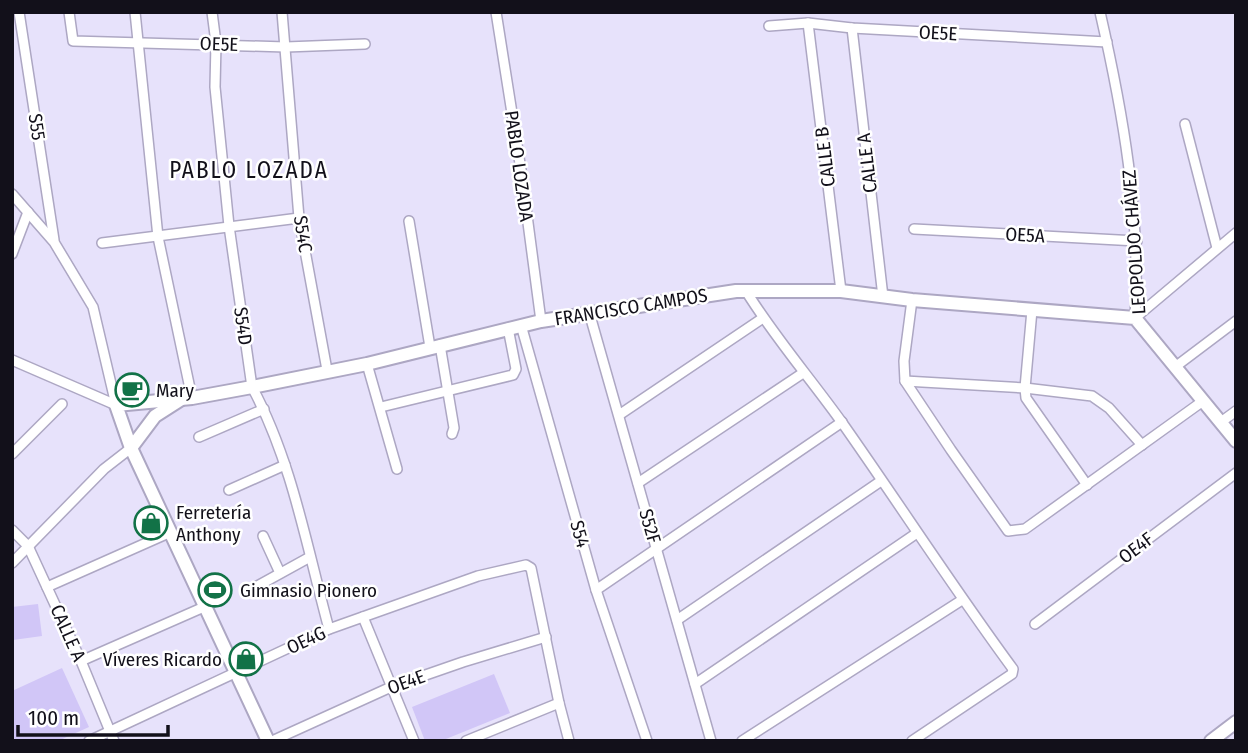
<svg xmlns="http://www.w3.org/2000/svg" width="1248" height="753" viewBox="0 0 1248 753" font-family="'Fira Sans Condensed',sans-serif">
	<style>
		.green { fill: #d1c6f7 }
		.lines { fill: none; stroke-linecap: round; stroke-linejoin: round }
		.minor-casing { stroke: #ada7c3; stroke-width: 12 }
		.tertiary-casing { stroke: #ada7c3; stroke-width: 16 }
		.secondary-casing { stroke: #ada7c3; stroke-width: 16 }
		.minor { stroke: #fff; stroke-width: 9 }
		.tertiary { stroke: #fff; stroke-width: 12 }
		.secondary { stroke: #fff; stroke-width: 12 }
		.labels { text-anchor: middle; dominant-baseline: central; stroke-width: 5; stroke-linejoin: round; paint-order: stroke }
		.street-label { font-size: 19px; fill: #12101a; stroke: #fff }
		.poi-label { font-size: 19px; fill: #12101a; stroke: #fff; text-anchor: start }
		.quarter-label { font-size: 23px; letter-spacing: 2px; fill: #12101a; stroke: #fff }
	</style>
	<rect width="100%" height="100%" fill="#e7e2fb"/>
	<!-- green -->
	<g class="green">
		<polygon points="38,604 42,636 13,640 12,607"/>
		<polygon points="62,668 89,727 58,741 12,741 12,691"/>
		<polygon points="494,674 510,713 441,741 425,741 412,707"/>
	</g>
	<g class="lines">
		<defs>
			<g id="minor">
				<polyline points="19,12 54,240"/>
				<polyline points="69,12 73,41 286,47 365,44"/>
				<polyline points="135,12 158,237 192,398"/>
				<path d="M212,12L216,43L215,87L229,226L252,387C292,461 307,548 329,629"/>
				<polyline points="282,12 299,218 327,370"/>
				<polyline points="496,12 521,170 541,321"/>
				<path d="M1100,12C1123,113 1141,214 1135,318"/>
				<polyline points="808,23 841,291"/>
				<polyline points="769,26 808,23 852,28 1107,42"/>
				<polyline points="852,28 883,297"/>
				<polyline points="1185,124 1217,248"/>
				<polyline points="12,194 54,242 93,307 116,405"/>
				<polyline points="409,221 430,347"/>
				<polyline points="914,229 1137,241"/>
				<polyline points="102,243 299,218"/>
				<polyline points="12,254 28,212"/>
				<path d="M746,291C775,338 811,379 843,424C900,505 954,589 1013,669L1012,674L912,741"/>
				<polyline points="912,300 904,361 905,381 951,450 1008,531 1025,529 1203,401"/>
				<polyline points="1032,310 1025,388 1026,398 1087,485"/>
				<polyline points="589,312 711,741"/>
				<polyline points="1135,318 1236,233"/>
				<polyline points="521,325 596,590 647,741"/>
				<polyline points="440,345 454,428 452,434"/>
				<polyline points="12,360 116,405"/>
				<polyline points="367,364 397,469"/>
				<polyline points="1175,367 1236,321"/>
				<polyline points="905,381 1025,388 1092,396 1109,408 1142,445"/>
				<polyline points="381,407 513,375 516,369 508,328"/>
				<polyline points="619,415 763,318"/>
				<polyline points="1221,422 1236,411"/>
				<polyline points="199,437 264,409"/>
				<polyline points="12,454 62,404"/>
				<polyline points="638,483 803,373"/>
				<polyline points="229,490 285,465"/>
				<polyline points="12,530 28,546 81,661 114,741"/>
				<polyline points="263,536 280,573"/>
				<polyline points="12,563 104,469 131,448"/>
				<polyline points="47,587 171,532"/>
				<polyline points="250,590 310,557"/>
				<polyline points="596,590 842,422"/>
				<polyline points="363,617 414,741"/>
				<polyline points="677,620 881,481"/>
				<polyline points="1035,624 1236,473"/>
				<polyline points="81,661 204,607"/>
				<polyline points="695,684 917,533"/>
				<polyline points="89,741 329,629 478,576 526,565 531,568 559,703 569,741"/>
				<polyline points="272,741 391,687 463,662 546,637"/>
				<polyline points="466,741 559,703"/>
				<polyline points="742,741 962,600"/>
			</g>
			<g id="tertiary">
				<polyline points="131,448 155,416 180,400"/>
				<polyline points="268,741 131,448 116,405 192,398 252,387 367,364 541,321 736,291 841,291 912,300 1135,318 1236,441"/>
			</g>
			<polyline id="secondary" points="1211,741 1236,722"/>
		</defs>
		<!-- minor casing -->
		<use href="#minor" class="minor-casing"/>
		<!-- tertiary casing -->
		<use href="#tertiary" class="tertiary-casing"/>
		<!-- secondary casing -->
		<use href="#secondary" class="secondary-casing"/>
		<!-- minor -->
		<use href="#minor" class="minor"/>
		<!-- tertiary -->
		<use href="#tertiary" class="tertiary"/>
		<!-- secondary -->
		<use href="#secondary" class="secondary"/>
	</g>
	<!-- icons -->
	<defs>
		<symbol id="cafe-ring" viewBox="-11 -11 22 22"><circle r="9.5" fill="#fff" stroke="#127247" stroke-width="1.5"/><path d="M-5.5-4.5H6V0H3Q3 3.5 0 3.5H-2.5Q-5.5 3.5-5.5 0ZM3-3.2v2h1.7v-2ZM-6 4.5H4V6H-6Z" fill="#127247"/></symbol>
		<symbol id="shop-ring" viewBox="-11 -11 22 22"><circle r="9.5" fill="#fff" stroke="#127247" stroke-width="1.5"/><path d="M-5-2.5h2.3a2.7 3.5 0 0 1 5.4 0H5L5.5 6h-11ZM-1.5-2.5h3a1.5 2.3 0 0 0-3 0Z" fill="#127247"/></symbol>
		<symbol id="stadium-ring" viewBox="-11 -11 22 22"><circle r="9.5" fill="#fff" stroke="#127247" stroke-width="1.5"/><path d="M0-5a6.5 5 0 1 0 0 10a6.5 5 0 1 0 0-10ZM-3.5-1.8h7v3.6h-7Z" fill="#127247"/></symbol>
	</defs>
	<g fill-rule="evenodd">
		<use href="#cafe-ring" x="113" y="371" width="38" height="38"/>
		<use href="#shop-ring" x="132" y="504" width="38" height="38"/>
		<use href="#stadium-ring" x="196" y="571" width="38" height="38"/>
		<use href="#shop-ring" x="227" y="640" width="38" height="38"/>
	</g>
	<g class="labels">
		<!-- street labels -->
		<g class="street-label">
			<text transform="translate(938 33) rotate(3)">OE5E</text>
			<text transform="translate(219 44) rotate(2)">OE5E</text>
			<text transform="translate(37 127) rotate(81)">S55</text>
			<text transform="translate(825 157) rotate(-97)">CALLE B</text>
			<text transform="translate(867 163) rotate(-97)">CALLE A</text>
			<text transform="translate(519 166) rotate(82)">PABLO LOZADA</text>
			<text transform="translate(303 234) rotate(81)">S54C</text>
			<text transform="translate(1025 235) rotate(3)">OE5A</text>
			<text transform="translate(1134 242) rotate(-94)">LEOPOLDO CHÁVEZ</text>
			<text transform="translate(631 307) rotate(-9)">FRANCISCO CAMPOS</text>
			<text transform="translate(243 326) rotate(82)">S54D</text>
			<text transform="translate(650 526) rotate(74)">S52F</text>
			<text transform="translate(580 534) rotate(74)">S54</text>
			<text transform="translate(1136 548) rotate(-37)">OE4F</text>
			<text transform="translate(68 633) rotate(66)">CALLE A</text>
			<text transform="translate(306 640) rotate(-25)">OE4G</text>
			<text transform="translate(406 682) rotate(-20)">OE4E</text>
		</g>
		<!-- poi labels -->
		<g class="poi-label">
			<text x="156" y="390">Mary</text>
			<text x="176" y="512">Ferretería<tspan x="176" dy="22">Anthony</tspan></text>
			<text x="240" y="590">Gimnasio Pionero</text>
			<text x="222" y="659" text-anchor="end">Víveres Ricardo</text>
		</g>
		<!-- quarter labels -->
		<g class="quarter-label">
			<text x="249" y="170">PABLO LOZADA</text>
		</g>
	</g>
	<!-- border -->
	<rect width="1248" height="753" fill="none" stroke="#12101a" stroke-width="28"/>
	<!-- scale -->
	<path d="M18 725v10h150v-10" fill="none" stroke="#12101a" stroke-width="3.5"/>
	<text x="28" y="725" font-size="21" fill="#12101a" stroke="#ffffff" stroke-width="5" paint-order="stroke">100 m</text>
</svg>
